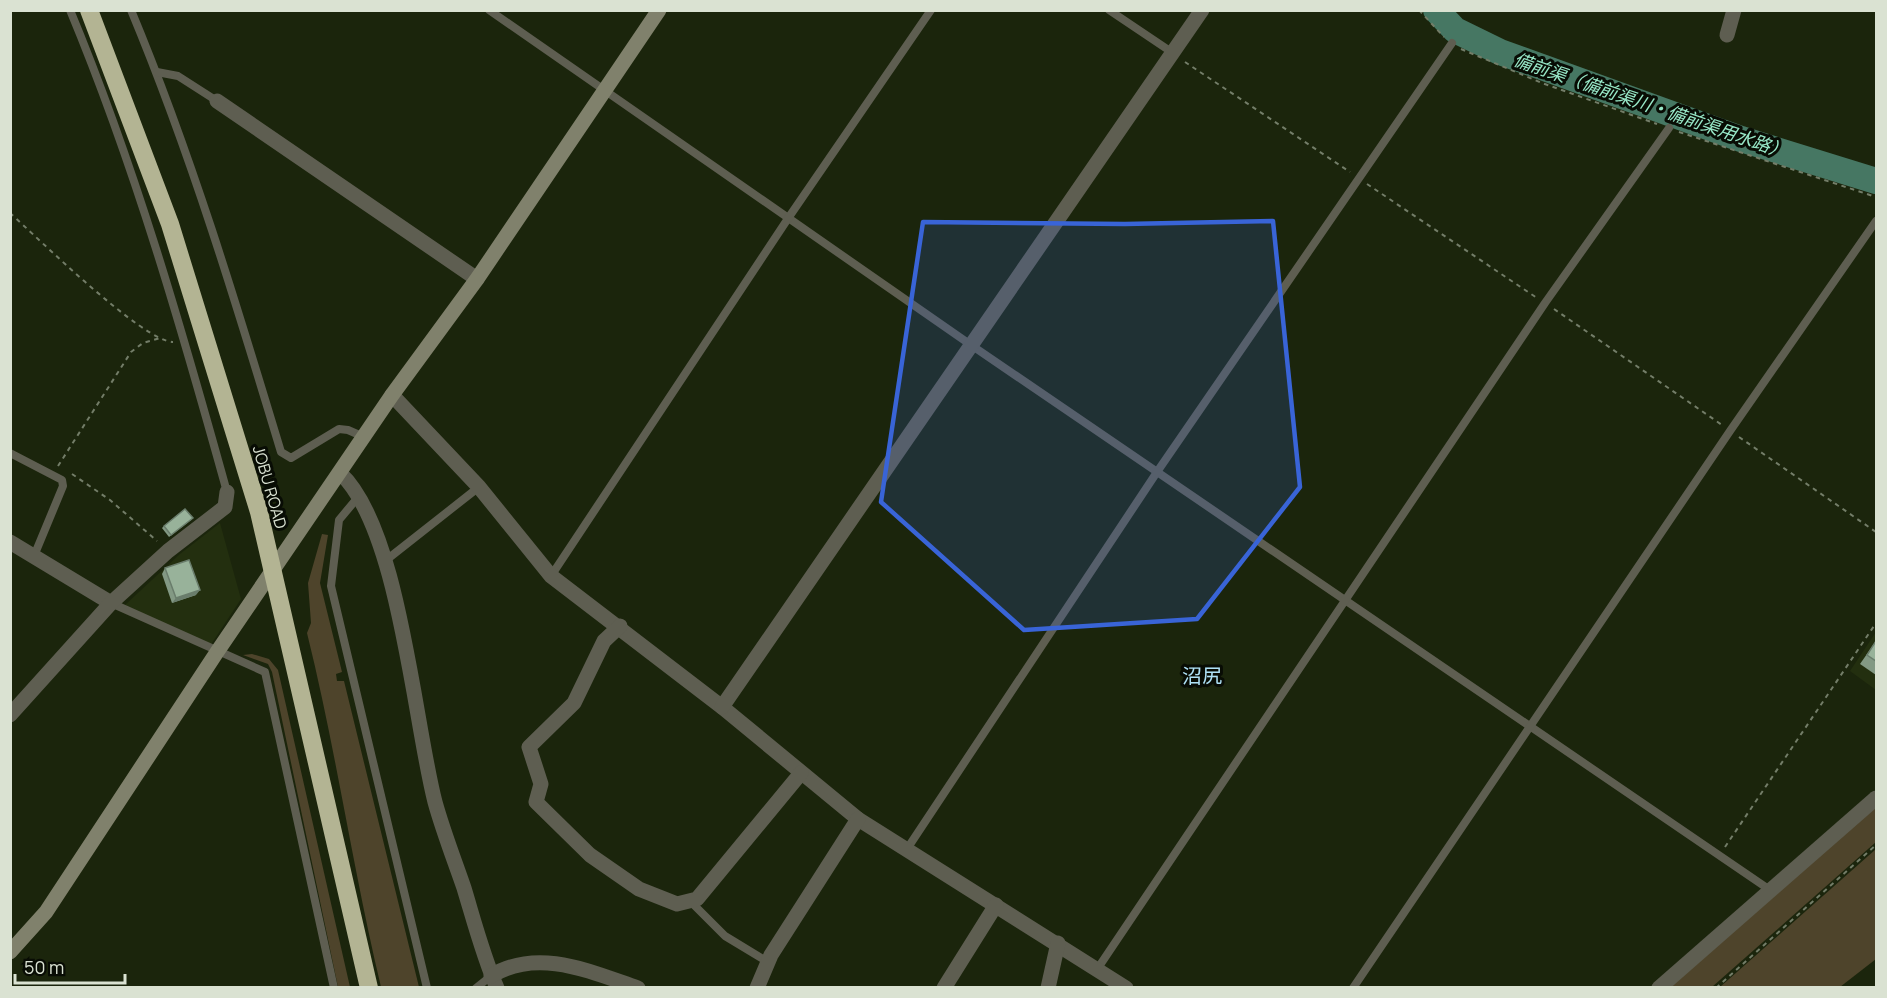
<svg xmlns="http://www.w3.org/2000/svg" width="1887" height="998" viewBox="0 0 1887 998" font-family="Manrope,'Noto Sans JP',sans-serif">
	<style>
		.built { fill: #232f0f }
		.green { fill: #4e442b }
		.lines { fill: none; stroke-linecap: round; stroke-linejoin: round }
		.river { stroke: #467763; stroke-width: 26 }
		.path { stroke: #737d68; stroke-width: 2; stroke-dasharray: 4.5 4.5; stroke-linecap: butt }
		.lane { stroke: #5e5e51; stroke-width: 8 }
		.street { stroke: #5e5e51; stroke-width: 15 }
		.secondary { stroke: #80816c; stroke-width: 15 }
		.highway { stroke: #b3b493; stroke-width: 18 }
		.wall { fill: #839984 }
		.shaded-wall { fill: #6a7d6c }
		.building { fill: #98b29a; stroke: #6a7d6c; stroke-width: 1.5 }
		.marked { fill: #3964d7; fill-opacity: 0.2; stroke: #3964d7; stroke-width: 4.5; stroke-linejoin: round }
		.labels { text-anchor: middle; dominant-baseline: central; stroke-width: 6; stroke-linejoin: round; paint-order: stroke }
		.street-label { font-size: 16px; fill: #dae2d2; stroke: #080c04 }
		.water-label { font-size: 18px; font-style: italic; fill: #98e8c8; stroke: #080c04 }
		.quarter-label { font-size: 20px; fill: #aee1f6; stroke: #080c04 }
	</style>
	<rect width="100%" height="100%" fill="#1b250c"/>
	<!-- built -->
	<g class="built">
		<polygon points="220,523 241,599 210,646 125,605 180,554"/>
		<polygon points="1876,632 1876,690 1850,671"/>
	</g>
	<!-- green -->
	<g class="green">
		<path d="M322,534L328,535L320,583L342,672L336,674L337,681H344L419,987H381C353,870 336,750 307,633L311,623L308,583Z"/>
		<polygon points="252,654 269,659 278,670 350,987 338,987 272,672 268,664 243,655"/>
		<polygon points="1876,807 1876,842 1712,987 1667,988"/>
		<polygon points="1876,849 1876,959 1840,987 1720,987"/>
	</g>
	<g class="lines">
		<!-- river -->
		<polyline class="river" points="1436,10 1455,30 1500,52 1741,139 1876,181"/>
		<!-- path -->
		<g class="path">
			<polyline points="1419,10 1444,37"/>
			<polyline points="1461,49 1542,83 1657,124"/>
			<polyline points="1185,62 1350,172"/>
			<polyline points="1679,132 1876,197"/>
			<polyline points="1367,184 1537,298"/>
			<path d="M10,213C38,238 142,341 173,342"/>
			<polyline points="1554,309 1722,425"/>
			<polyline points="1739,437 1876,532"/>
			<polyline points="58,466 131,352 143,343 160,338"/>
			<polyline points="72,474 110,500 157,541"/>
			<polyline points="1725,847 1876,623"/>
			<polyline points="1716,988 1876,845"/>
		</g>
		<!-- lane -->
		<g class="lane">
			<path d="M70,10C135,166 182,330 227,492"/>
			<path d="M131,10C191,154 236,303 281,452L291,458L339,429L348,430L364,437"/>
			<polyline points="489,10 971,345 1770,890"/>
			<polyline points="1109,10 1173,53"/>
			<polyline points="157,72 178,76 217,101"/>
			<polyline points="10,453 62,480 63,486 34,556"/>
			<polyline points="359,496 339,520 331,586 427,988"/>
			<polyline points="385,561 479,487"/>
			<polyline points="551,576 789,217 931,10"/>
			<polyline points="111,603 265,672 334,988"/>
			<polyline points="907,849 1157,472 1452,43"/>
			<polyline points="690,901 725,936 768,962"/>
			<polyline points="1098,968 1545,303 1669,128"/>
			<polyline points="476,988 491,976"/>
			<polyline points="1353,988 1730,431 1876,221"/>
		</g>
		<!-- street -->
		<g class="street">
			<polyline points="1727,35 1734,10"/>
			<polyline points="217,101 477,279"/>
			<polyline points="392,395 479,487 551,576 722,707 858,819 1126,988"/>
			<path d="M340,473C399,527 414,721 435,802C443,831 454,859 464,888C474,921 483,956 497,988"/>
			<polyline points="10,542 111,603"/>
			<polyline points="620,626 604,641 574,703 529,747 541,784 536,802 590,855 639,889 677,904 697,899 801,773"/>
			<polyline points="722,707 1202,10"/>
			<polyline points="10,715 111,603 168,551 225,507 227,492"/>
			<path d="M491,976C538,947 591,972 638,988"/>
			<polyline points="757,988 771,955 858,819"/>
			<polyline points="944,988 996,905"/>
			<polyline points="1048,988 1058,943"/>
			<polyline points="1659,988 1876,798"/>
		</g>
		<!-- secondary -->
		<polyline class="secondary" points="10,952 46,912 217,652 392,395 477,279 659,10"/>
		<!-- highway -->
		<polyline class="highway" points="89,10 170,224 259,512 369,988"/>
	</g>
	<!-- wall -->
	<g class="wall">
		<polygon points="193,518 191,520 169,537 162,528 164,526"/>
		<polygon points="165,568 196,595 172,603 162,574"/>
		<polygon points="1876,641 1876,675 1860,664"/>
	</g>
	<!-- shaded-wall -->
	<polygon class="shaded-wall" points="200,590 196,595 172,603 176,598"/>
	<!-- building -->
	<g class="building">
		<polygon points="185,509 193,518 171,535 164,526"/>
		<polygon points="189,560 200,590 176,598 165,568"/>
		<polygon points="1876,641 1876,661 1867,655"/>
	</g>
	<!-- marked area -->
	<path class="marked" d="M1273,221L1300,487L1197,619L1024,630L881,502L923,222L1125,224Z"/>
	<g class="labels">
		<!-- street labels -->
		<g class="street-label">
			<text transform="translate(270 487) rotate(74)">JOBU ROAD</text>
		</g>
		<!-- water labels -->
		<g class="water-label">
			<text transform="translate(1651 105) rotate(19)">備前渠（備前渠川・備前渠用水路）</text>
		</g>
		<!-- quarter labels -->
		<g class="quarter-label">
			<text x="1202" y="675">沼尻</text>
		</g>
	</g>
	<!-- border -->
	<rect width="1887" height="998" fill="none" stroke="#dae2d2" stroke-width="24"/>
	<!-- scale -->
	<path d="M15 974v9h110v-9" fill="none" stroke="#dae2d2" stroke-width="3"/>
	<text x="24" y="974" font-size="18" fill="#dae2d2" stroke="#080c04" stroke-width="4.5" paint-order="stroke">50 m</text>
</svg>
